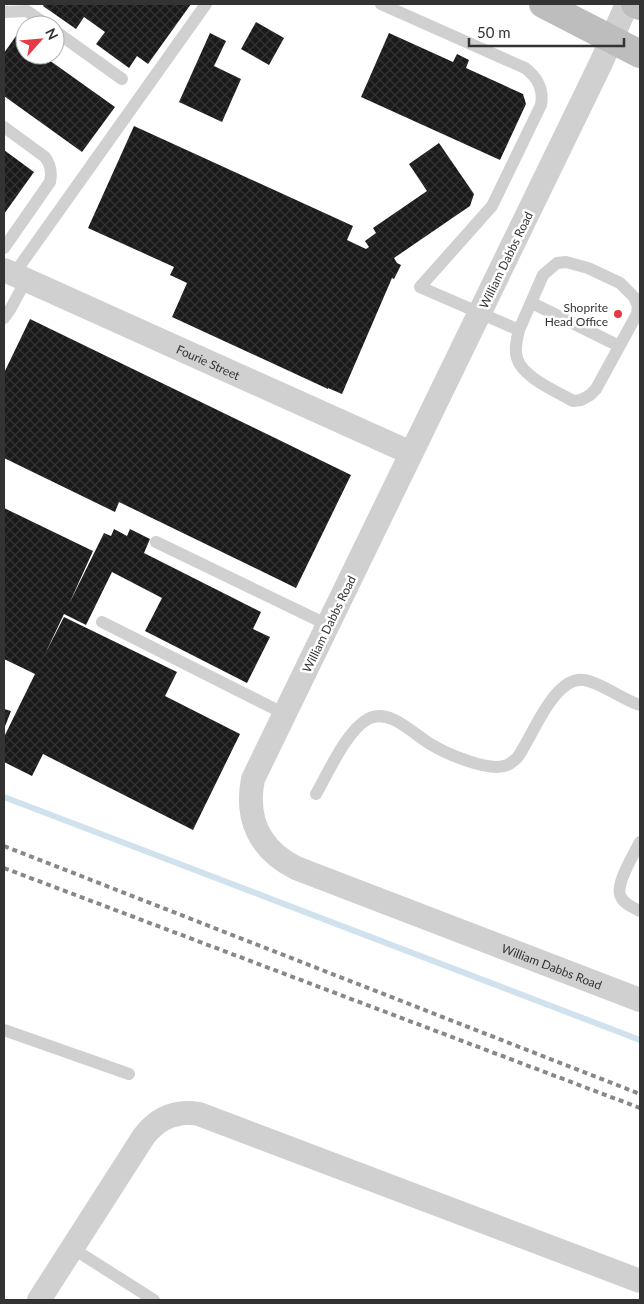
<svg xmlns="http://www.w3.org/2000/svg" width="644" height="1304" viewBox="0 0 644 1304" font-family="Lato,sans-serif">
	<style>
		.lines { fill: none; stroke-linecap: round; stroke-linejoin: round }
		.stream { stroke: #cfe2ee; stroke-width: 6 }
		.building { fill: url(#building-cross-hatch) }
		.service { stroke: #d0d0d0; stroke-width: 12 }
		.minor { stroke: #d0d0d0; stroke-width: 24 }
		.secondary { stroke: #bdbdbd; stroke-width: 28 }
		.rail { stroke: #888; stroke-width: 4; stroke-dasharray: 5 4; stroke-linecap: butt }
		.poi-dot { fill: #e63946; stroke: #fff; stroke-width: 2 }
		.labels { text-anchor: middle; dominant-baseline: central; stroke-width: 5; stroke-linejoin: round; paint-order: stroke }
		.street-label { font-size: 12px; fill: #333; stroke: #fff }
		.poi-label { font-size: 12px; fill: #333; stroke: #fff; text-anchor: end }
	</style>
	<defs>
		<pattern id="building-cross-hatch" width="8" height="8" patternUnits="userSpaceOnUse" patternTransform="scale(1.25)"><rect width="8" height="8" fill="#1a1a1a"/><path d="M0 0l8 8M0 8l8-8" fill="none" stroke="#333"/></pattern>
	</defs>
	<rect width="100%" height="100%" fill="#fff"/>
	<g class="lines">
		<!-- stream -->
		<polyline class="stream" points="4,797 640,1040"/>
	</g>
	<!-- building -->
	<g class="building">
		<polygon points="44,4 191,4 148,64 137,56 129,68 96,44 105,32 84,17 76,29 43,6"/>
		<polygon points="256,22 284,38 269,65 241,49"/>
		<polygon points="210,33 226,41 214,66 241,79 222,122 179,102"/>
		<polygon points="389,33 453,62 457,54 469,60 466,68 523,94 526,104 500,160 361,97"/>
		<polygon points="16,36 25,43 25,55 42,55 115,107 82,152 4,96 4,53"/>
		<polygon points="134,126 353,226 347,240 366,249 369,247 365,241 376,233 373,228 427,191 409,164 439,143 474,194 470,206 394,258 397,263 401,265 394,279 392,278 342,394 328,388 328,389 172,317 187,283 170,275 174,267 88,228"/>
		<polygon points="4,150 34,172 4,214"/>
		<polygon points="30,319 351,475 296,588 119,502 115,512 4,458 4,373"/>
		<polygon points="4,508 93,551 69,604 104,533 111,536 114,529 127,536 130,529 150,539 144,553 261,612 253,629 270,637 247,683 145,631 162,598 112,572 86,625 64,614 45,654 64,617 177,672 165,696 240,734 193,830 43,754 32,776 4,762 4,737 35,674 4,659"/>
		<polygon points="4,709 11,711 4,729"/>
	</g>
	<g class="lines">
		<!-- service -->
		<g class="service">
			<path d="M381,4L525,68C538,78 544,89 541,105L492,206L420,287L519,330L543,275L557,263L566,262L588,268L620,283L634,297L638,306L637,314L596,389L590,395L581,400L573,401C556,391 522,377 517,358C514,349 517,339 519,330"/>
			<polyline points="4,12 27,11 47,25"/>
			<polyline points="55,31 122,79"/>
			<path d="M4,127L45,157C51,165 52,172 50,182L4,248"/>
			<polyline points="14,274 206,4"/>
			<polyline points="532,303 619,346"/>
			<polyline points="4,318 11,308 26,280"/>
			<polyline points="156,542 328,625"/>
			<polyline points="102,622 285,714"/>
			<path d="M316,794C328,773 347,730 368,719C390,707 414,735 432,745C447,754 487,771 504,766C510,765 513,761 517,758C532,738 554,675 584,680C600,682 623,700 640,705"/>
			<path d="M640,842C634,854 614,886 621,897C624,904 634,908 640,911"/>
			<polyline points="4,1030 129,1074"/>
			<polyline points="72,1248 154,1300"/>
		</g>
		<!-- minor -->
		<g class="minor">
			<path id="s1" d="M627,4L601,63L253,779C245,819 260,850 296,868L640,1000"/>
			<path id="s2" d="M4,270L411,453"/>
			<path d="M39,1300L144,1136C158,1118 176,1110 199,1114L640,1281"/>
		</g>
		<!-- secondary -->
		<g class="secondary">
			<polyline points="543,4 640,54"/>
			<polyline points="635,4 640,6"/>
		</g>
		<!-- rail -->
		<g class="rail">
			<polyline points="4,846 640,1094"/>
			<polyline points="4,868 640,1108"/>
		</g>
	</g>
	<!-- markers -->
	<circle class="poi-dot" cx="618" cy="314" r="5"/>
	<g class="labels">
		<!-- street labels -->
		<g class="street-label">
			<text transform="translate(506 260) rotate(-64)">William Dabbs Road</text>
			<text stroke="none"><textPath href="#s2" startOffset="224">Fourie Street</textPath></text>
			<text transform="translate(329 624) rotate(-64)">William Dabbs Road</text>
			<text stroke="none"><textPath href="#s1" startOffset="1242">William Dabbs Road</textPath></text>
		</g>
		<!-- poi labels -->
		<g class="poi-label">
			<text x="608" y="307">Shoprite<tspan x="608" dy="14">Head Office</tspan></text>
		</g>
	</g>
	<!-- border -->
	<rect width="644" height="1304" fill="none" stroke="#333333" stroke-width="10"/>
	<!-- north arrow -->
	<g transform="translate(40 40) rotate(63)"><circle r="24" fill="#ffffff" stroke="#adadad"/>
	<path d="M0-4L9 19L0 12L-9 19Z" fill="#e63946"/>
	<text y="-8" font-size="14" font-weight="bold" text-anchor="middle" fill="#333333">N</text>
	</g>
	<!-- scale -->
	<path d="M469 38v8h155v-8" fill="none" stroke="#333333" stroke-width="2.5"/>
	<text x="477" y="38" font-size="15" fill="#333333" stroke="#ffffff" stroke-width="4" paint-order="stroke">50 m</text>
</svg>
